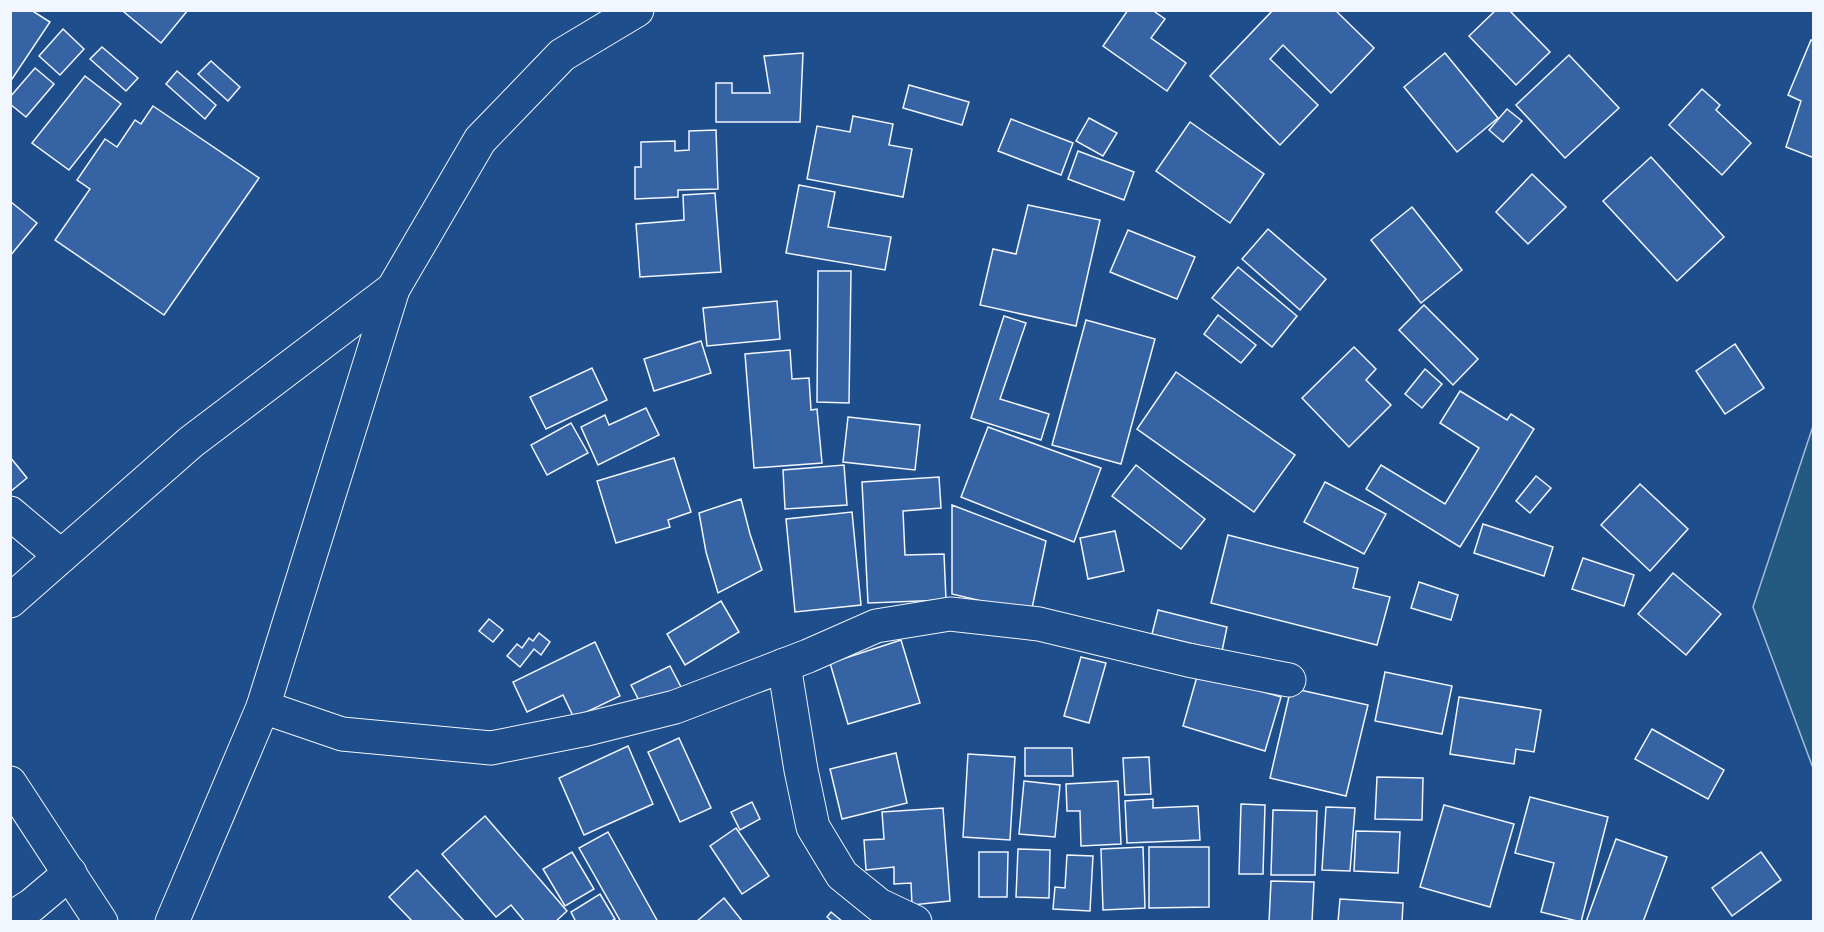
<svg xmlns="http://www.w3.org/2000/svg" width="1824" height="932" viewBox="0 0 1824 932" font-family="'PT Sans',sans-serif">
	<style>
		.green { fill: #245a82; stroke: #a8bbd7; stroke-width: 1.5 }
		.building { fill: #3563a3; stroke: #f2f6ff; stroke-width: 1.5 }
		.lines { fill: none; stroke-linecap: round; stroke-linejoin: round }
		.minor-casing { stroke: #f2f6ff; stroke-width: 35 }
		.trunk-casing { stroke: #f2f6ff; stroke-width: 35 }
		.minor { stroke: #1f4e8c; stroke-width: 33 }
		.trunk { stroke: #1f4e8c; stroke-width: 33 }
	</style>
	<rect width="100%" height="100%" fill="#1f4e8c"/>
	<!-- green -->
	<polygon class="green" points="1813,426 1813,768 1753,607"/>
	<!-- building -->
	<g class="building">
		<polygon points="10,10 31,10 50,22 10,82"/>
		<polygon points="126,10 188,10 161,43 124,12"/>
		<polygon points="1128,10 1152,10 1165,19 1151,38 1186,63 1167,91 1103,46"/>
		<polygon points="1273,10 1335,10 1374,48 1331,93 1283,45 1270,59 1318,105 1280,145 1210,76"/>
		<polygon points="1496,10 1509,10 1550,52 1516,85 1469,36"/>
		<polygon points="63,29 84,49 60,75 39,56"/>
		<polygon points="1811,40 1814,41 1814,158 1786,147 1801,101 1788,95"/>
		<polygon points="102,47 138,78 126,91 90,59"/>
		<polygon points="803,53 800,122 716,122 716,83 732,83 732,93 770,93 764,56"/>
		<polygon points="1445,53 1498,118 1457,152 1404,87"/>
		<polygon points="1569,55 1619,108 1565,158 1516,105"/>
		<polygon points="211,61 240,87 228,101 198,74"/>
		<polygon points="35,68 54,84 26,117 10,104 10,97"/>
		<polygon points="177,71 216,105 205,119 166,84"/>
		<polygon points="85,76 121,104 69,170 32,143"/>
		<polygon points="909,85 969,102 962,125 903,108"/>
		<polygon points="1702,89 1720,105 1716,110 1751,143 1722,175 1669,125"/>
		<polygon points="153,106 259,178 164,315 55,240 90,189 77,180 105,139 117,147 135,120 141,124"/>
		<polygon points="1507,109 1522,121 1503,142 1489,130"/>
		<polygon points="853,116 893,124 889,145 912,149 903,197 807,179 817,126 850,132"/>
		<polygon points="1089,118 1117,133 1103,156 1076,141"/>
		<polygon points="1011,119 1073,143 1061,175 998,151"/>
		<polygon points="1190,122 1264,174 1230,223 1156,171"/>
		<polygon points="716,130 718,189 678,190 678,197 635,199 635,167 641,167 641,142 675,141 675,151 689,150 689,131"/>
		<polygon points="1078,151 1134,172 1124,200 1068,179"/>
		<polygon points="1651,157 1724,237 1677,281 1603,201"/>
		<polygon points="1532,174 1566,207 1528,244 1496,212"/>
		<polygon points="799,185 835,192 828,227 891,237 885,270 786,253"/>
		<polygon points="715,193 721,272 640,277 636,224 684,220 683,195"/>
		<polygon points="11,202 37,223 10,256 10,202"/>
		<polygon points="1028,205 1100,220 1076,326 980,305 993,249 1016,254"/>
		<polygon points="1412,207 1462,270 1421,303 1371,240"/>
		<polygon points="1268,229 1326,279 1300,310 1242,259"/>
		<polygon points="1128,230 1195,257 1177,299 1110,272"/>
		<polygon points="1238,267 1297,316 1272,347 1212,298"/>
		<polygon points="818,271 851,271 849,403 817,402"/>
		<polygon points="777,301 780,339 707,346 703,308"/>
		<polygon points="1424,305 1478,359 1453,385 1399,330"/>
		<polygon points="1218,315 1256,345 1241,363 1204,334"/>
		<polygon points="1004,316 1026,323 1000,399 1049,414 1041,440 971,418"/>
		<polygon points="1086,320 1155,339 1121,464 1052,445"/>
		<polygon points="701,341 711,373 654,391 644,359"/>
		<polygon points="1735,344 1764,388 1725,414 1696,371"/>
		<polygon points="1354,347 1376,369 1366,380 1391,405 1349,447 1302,398"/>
		<polygon points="790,350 792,379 809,378 811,410 817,409 822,463 754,468 745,354"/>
		<polygon points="592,368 607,400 546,429 530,397"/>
		<polygon points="1425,369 1442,384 1422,408 1405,394"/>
		<polygon points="1176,372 1295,455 1254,512 1137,429"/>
		<polygon points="1460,391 1507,420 1511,414 1534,429 1460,547 1366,489 1381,465 1445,504 1479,448 1440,423"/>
		<polygon points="646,408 659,435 598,465 581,427 605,415 609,425"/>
		<polygon points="848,417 920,425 915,470 843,462"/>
		<polygon points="571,423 588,453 547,475 531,445"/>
		<polygon points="988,427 1101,468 1074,542 961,497"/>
		<polygon points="10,457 27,478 10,492"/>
		<polygon points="674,458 691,512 668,520 670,527 616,543 597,481"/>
		<polygon points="844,465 847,505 785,509 783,470"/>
		<polygon points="1136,465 1205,519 1181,549 1112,496"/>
		<polygon points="1536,476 1551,488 1530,513 1516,501"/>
		<polygon points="939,477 941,508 903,511 905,555 944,554 946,600 868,603 862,482"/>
		<polygon points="1325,482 1386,514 1364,554 1304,522"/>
		<polygon points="1640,484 1688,529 1650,571 1601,525"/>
		<polygon points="741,499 750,534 762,570 718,593 706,552 699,513"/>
		<polygon points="952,505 1046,541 1031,613 952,594"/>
		<polygon points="852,512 861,605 795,612 786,519"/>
		<polygon points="1483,524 1553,547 1544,576 1474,553"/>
		<polygon points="1115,531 1124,571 1088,579 1080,538"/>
		<polygon points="1228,535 1358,568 1353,588 1390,597 1377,645 1211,603"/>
		<polygon points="1583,558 1634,575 1624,606 1572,589"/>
		<polygon points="1673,573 1721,614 1686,655 1638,614"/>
		<polygon points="1419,582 1458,595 1451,620 1411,608"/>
		<polygon points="721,601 739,632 685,665 667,634"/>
		<polygon points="1158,610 1227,627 1222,651 1152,634"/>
		<polygon points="489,619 503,630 493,642 479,631"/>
		<polygon points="539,633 550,642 541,655 534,649 520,667 507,656 517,644 522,648 529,638 533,641"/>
		<polygon points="901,640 920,703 848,724 830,663"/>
		<polygon points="595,642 620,696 574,718 563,695 527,712 513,682"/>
		<polygon points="1081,657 1106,663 1089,723 1064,716"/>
		<polygon points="670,666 682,689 643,708 631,685"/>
		<polygon points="1385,672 1452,686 1442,734 1375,721"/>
		<polygon points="1198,673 1281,697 1265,751 1183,726"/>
		<polygon points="1291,688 1368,705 1346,796 1270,778"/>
		<polygon points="1459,697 1541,710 1534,752 1516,749 1514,764 1450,754"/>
		<polygon points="1652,729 1724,770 1708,799 1635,759"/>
		<polygon points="679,738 711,808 680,822 648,752"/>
		<polygon points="628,746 653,804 584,835 559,778"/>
		<polygon points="1025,748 1072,748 1073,776 1025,776"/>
		<polygon points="896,753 907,803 842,819 830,769"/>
		<polygon points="968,754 1015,757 1010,840 963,837"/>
		<polygon points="1149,757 1151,794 1125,795 1123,758"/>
		<polygon points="1377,777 1423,778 1422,820 1375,819"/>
		<polygon points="1024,781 1060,785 1055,837 1019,834"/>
		<polygon points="1118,781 1121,844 1081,846 1080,811 1067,811 1066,784"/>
		<polygon points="1530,797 1608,817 1581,922 1541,912 1554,863 1515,853"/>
		<polygon points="1153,799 1153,808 1198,806 1200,840 1127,843 1125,801"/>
		<polygon points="752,802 760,819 740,830 731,812"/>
		<polygon points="1241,804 1265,805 1263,874 1239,874"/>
		<polygon points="1444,805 1514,824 1490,907 1420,887"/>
		<polygon points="1326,807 1355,808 1350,871 1322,870"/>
		<polygon points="943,808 950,901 912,905 911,883 894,884 894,867 866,870 864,840 884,839 882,812"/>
		<polygon points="1273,810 1317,811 1315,875 1271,875"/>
		<polygon points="485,816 567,911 555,922 525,922 511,905 496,917 442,854"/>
		<polygon points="736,828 769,876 742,894 710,846"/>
		<polygon points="1356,831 1400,832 1398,873 1354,871"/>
		<polygon points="608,832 658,922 621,922 579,848"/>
		<polygon points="1616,839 1667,857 1643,922 1586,922"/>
		<polygon points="1143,847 1145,908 1103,910 1101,849"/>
		<polygon points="1149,847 1209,847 1209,907 1149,908"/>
		<polygon points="1018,849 1050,850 1049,898 1016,897"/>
		<polygon points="572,852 594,889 565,906 543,869"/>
		<polygon points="979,852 1008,852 1007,897 979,897"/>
		<polygon points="1761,852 1781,880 1732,916 1712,888"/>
		<polygon points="1067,855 1093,856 1090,911 1053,909 1055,887 1065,888"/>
		<polygon points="417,870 465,922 413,922 389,897"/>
		<polygon points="1271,881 1314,882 1312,922 1269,922"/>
		<polygon points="600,894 615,919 610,922 576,922 571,912"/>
		<polygon points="724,898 743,922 696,922"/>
		<polygon points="1340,899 1403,903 1402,922 1338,922"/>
		<polygon points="831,912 843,922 833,922 827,917"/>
	</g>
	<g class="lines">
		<defs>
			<g id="minor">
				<polyline points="10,513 61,556"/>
				<polyline points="10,601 191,442 393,289"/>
				<polyline points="784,665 801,770 813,827 842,875 879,905 915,922"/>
				<polyline points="263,707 342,734 491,748 587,729 675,707 808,656 876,626 950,614 1039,624 1188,660 1289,680"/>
				<polyline points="10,783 101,922"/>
				<polyline points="10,919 32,905 70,873"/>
			</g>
			<polyline id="trunk" points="172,922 263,707 393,289 480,140 562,55 637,10"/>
		</defs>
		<!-- minor casing -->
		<use href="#minor" class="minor-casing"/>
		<!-- trunk casing -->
		<use href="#trunk" class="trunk-casing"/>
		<!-- minor -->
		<use href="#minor" class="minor"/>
		<!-- trunk -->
		<use href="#trunk" class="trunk"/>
	</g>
	<!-- border -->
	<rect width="1824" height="932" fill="none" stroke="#f2f6ff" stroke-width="24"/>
</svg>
